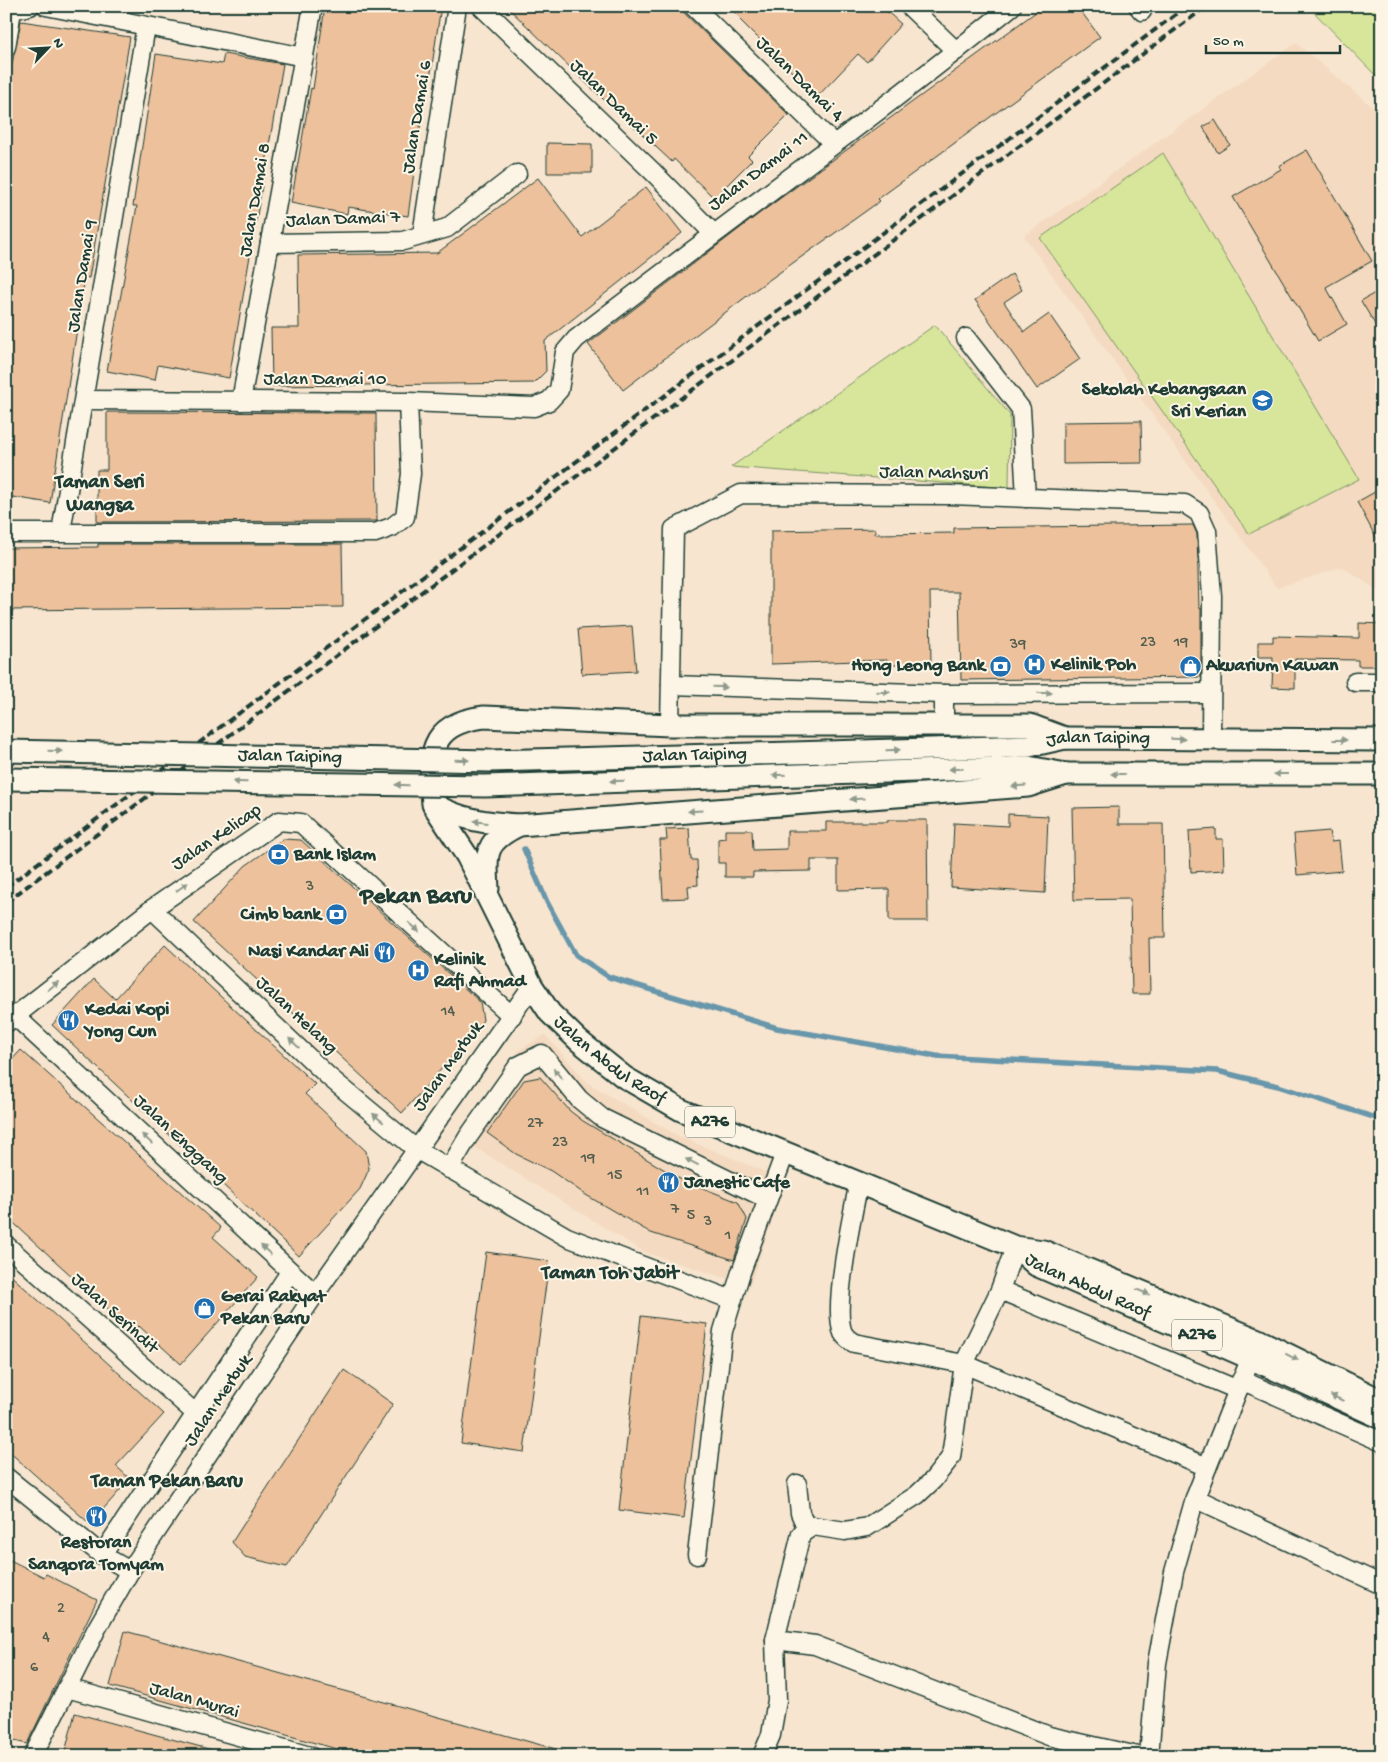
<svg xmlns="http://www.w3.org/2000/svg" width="1388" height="1762" viewBox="0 0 1388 1762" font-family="'Gochi Hand',sans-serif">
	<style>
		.built { fill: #f4dac0 }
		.green { fill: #d7e69a; stroke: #7b9267 }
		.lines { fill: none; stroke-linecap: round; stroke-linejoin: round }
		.stream { stroke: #6896aa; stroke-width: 5.5 }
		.building { fill: #ecc19c; stroke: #1f3d34 }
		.minor-casing { stroke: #1f3d34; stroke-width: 21 }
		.major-casing { stroke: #1f3d34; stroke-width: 25 }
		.minor { stroke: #fcf5e5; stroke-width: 18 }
		.major { stroke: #fcf5e5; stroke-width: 21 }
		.rail { stroke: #1f3d34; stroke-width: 4; stroke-dasharray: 8 4; stroke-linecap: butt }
		.major-bridge-casing { stroke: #1f3d34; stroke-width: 25; stroke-linecap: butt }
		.major-bridge { stroke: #fcf5e5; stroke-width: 21 }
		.oneway { fill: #8e998c }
		.labels { text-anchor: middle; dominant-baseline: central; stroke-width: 4; stroke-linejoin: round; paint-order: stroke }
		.number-label { font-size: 16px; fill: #525e4e }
		.shield { fill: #fcf5e5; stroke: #617469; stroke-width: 1 }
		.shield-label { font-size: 18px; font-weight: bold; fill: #1f3d34 }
		.street-label { font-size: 19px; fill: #1f3d34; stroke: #fcf5e5 }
		.poi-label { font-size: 19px; font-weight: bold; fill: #1f3d34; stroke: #fcf5e5; text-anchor: start }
		.neighbourhood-label { font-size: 20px; font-weight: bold; fill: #1f3d34; stroke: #fcf5e5 }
		.district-label { font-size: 24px; font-weight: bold; fill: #1f3d34; stroke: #fcf5e5 }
	</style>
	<rect width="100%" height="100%" fill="#f7e5cf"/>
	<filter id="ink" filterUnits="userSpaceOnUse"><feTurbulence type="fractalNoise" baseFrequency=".02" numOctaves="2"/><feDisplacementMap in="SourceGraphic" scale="10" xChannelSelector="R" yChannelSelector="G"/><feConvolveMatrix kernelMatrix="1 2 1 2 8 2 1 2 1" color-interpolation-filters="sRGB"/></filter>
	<g filter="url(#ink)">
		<!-- built -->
		<g class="built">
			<polygon points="1296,43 1382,115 1382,590 1379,591 1342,567 1277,588 1024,236"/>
			<polygon points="545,1035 588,1083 678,1136 785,1180 750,1286 644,1252 460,1138 520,1049"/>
		</g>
		<!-- green -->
		<g class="green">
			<polygon points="1308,6 1382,6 1382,82"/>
			<polygon points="1163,153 1359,479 1249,534 1040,238"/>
			<polygon points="935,325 1010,415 1009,488 731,467"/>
		</g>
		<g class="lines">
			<!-- stream -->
			<polyline class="stream" points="524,849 547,902 576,955 609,977 777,1028 936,1056 1217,1071 1278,1086 1382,1120"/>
		</g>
		<!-- building -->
		<g class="building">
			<polygon points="325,6 441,6 428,92 425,91 408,216 348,207 347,214 291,203 311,88 313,89"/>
			<polygon points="506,6 677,6 789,115 748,156 752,160 714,198 674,159 672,162 624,117 623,118"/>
			<polygon points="729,6 881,6 901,24 867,62 858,54 817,97 740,20 741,19"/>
			<polygon points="1044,6 1077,6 1100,37 878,199 880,201 755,290 623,390 588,344 760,213"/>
			<polygon points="21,21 130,37 89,278 85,277 50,503 6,496 6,92"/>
			<polygon points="156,54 222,64 224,54 283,64 229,378 158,365 155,380 107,371 137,206 133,206"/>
			<polygon points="1215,120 1230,145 1218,153 1203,127"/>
			<polygon points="547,143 592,144 592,173 547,173"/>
			<polygon points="1307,150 1372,261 1326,287 1347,324 1318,341 1233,197 1281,169 1279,166"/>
			<polygon points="538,178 582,237 646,187 682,233 545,341 546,371 534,383 272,386 271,328 299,328 298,255 437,253"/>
			<polygon points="1012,274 1022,290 1004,302 1024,332 1049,314 1080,359 1037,389 975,300"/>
			<polygon points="1382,289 1382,336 1361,301"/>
			<polygon points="107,412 376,413 377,521 97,522 97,470 107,470"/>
			<polygon points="1141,421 1142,463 1063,464 1063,422"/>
			<polygon points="1382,488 1382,549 1357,502"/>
			<polygon points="1193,525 1197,534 1199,608 1201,608 1201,677 961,680 959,592 930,592 931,665 887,665 887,660 771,664 771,531 875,529 875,534 954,533 954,528"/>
			<polygon points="98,544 342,544 343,607 6,610 6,548 98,547"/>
			<polygon points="1359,623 1382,624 1382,666 1358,666 1358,660 1295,659 1295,688 1272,687 1273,657 1258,657 1258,642 1273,642 1273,636 1359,638"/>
			<polygon points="632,626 636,671 582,674 578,629"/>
			<polygon points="1119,807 1119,824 1163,824 1165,938 1149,938 1150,994 1132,994 1130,899 1074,900 1072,808"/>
			<polygon points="1008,814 1048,816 1045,893 951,887 954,823 1008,826"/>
			<polygon points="888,820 927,820 928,921 889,921 889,889 838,890 838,860 811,860 811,871 753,872 753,877 725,877 725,863 718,863 718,839 725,838 725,830 752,830 753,850 787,849 787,831 826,831 826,822 888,822"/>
			<polygon points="689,828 691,860 697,860 698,885 688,886 689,898 663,899 660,840 667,840 666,829"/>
			<polygon points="1216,829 1216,839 1223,839 1224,870 1191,872 1189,831"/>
			<polygon points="1329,831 1331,842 1339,841 1342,871 1297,875 1294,834"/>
			<polygon points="283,839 301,840 480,1002 483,1020 457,1058 454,1055 402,1113 194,922 245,866"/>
			<polygon points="165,945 315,1084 305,1094 366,1151 369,1169 360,1189 299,1256 52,1025 94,979 115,999"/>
			<polygon points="21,1050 221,1228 213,1237 258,1277 181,1364 139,1326 133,1332 6,1216 6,1066"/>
			<polygon points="540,1077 570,1111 583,1121 680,1179 738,1202 747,1219 734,1260 651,1233 586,1195 551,1171 516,1154 487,1133 524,1080"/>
			<polygon points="486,1252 549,1261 524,1452 461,1443"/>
			<polygon points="6,1271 164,1414 116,1466 130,1479 90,1524 6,1449"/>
			<polygon points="641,1316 707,1324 684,1518 619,1510"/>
			<polygon points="344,1370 393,1404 287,1567 245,1557 232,1542"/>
			<polygon points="6,1558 44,1577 46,1574 97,1600 27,1744 6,1739"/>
			<polygon points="125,1631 563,1751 563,1756 362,1756 110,1686"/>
			<polygon points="75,1713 216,1751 215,1756 64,1756"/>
		</g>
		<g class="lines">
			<defs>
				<g id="minor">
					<polyline points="46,6 304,57"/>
					<polyline points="481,6 653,172 713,233"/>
					<polyline points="693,6 833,143"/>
					<polyline points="909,6 956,51"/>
					<polyline points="1138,6 1142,11"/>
					<polyline points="6,47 12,10 30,6"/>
					<polyline points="422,235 457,6"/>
					<polyline points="270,243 403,241 447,228 517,174"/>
					<polyline points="966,338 1021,409 1026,498"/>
					<path d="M84,400L408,402L534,407L549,401L559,390L565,352L576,339C721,227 870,121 1012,6"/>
					<polyline points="241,401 313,6"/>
					<polyline points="61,532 146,26"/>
					<polyline points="6,533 375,533 392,527 405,517 411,474 408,402"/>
					<polyline points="1355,682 1382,682"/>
					<polyline points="671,685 944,694 1211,693"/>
					<polyline points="944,724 944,694"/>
					<polyline points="670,725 674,529 741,494 950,495 1185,504 1199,513 1207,531 1212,596 1211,739"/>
					<polyline points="152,909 329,1077 416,1149 567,1237 732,1300"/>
					<polyline points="15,1016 315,1294"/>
					<polyline points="6,1023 152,909 279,821 301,823 512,1016"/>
					<polyline points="449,1169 468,1137 518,1066 542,1054 579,1099 602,1118 767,1199"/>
					<path d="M859,1182C853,1211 832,1308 843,1333C846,1338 849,1340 854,1343L964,1364L1207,1467"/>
					<polyline points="6,1245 195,1413"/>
					<polyline points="1000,1290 1238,1390"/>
					<polyline points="1241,1380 1382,1442"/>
					<polyline points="6,1477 102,1555 130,1571"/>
					<polyline points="797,1484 800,1513 807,1529"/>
					<polyline points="1195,1498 1382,1585"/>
					<polyline points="102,1555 290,1272"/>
					<polyline points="697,1555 723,1331 741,1272 785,1153"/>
					<polyline points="775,1640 815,1645 1049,1736 1138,1756"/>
					<polyline points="67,1688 310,1756"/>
					<polyline points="33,1756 97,1628 130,1571 315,1294 532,986"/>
					<polyline points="762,1756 771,1735 777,1700 775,1640 801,1534 813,1526 845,1531 867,1527 917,1495 933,1480 951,1457 964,1364 1000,1290 1015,1247"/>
					<polyline points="1149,1756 1157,1663 1174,1572 1195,1498 1255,1347"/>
				</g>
				<g id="major">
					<path d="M1065,738L1030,725H670L484,717C427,724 429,756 433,804C461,820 487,823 519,825L1028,786L1066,774"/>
					<path id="s1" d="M827,752L1029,746L1065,738L1382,740"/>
					<polyline points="828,774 1028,767 1066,774 1382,774"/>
					<path id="s2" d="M434,806L467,856L532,986L550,1013L579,1041L624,1077L681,1110L1015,1247L1043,1251L1258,1340L1382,1401"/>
					<path d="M488,889C486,852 484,842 519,825"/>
					<path id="s3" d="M1017,1248L1036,1265L1250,1358L1382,1418"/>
				</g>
			</defs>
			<!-- minor casing -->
			<use href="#minor" class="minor-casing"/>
			<!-- major casing -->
			<use href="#major" class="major-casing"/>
			<!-- minor -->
			<use href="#minor" class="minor"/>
			<!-- major -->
			<use href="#major" class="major"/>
			<!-- rail -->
			<g class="rail">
				<polyline points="6,887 1187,6"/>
				<polyline points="6,902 1207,6"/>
			</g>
			<defs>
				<g id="major-bridge">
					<path id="s4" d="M6,751L490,761L827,752"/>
					<polyline points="6,779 485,786 828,774"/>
				</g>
			</defs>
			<!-- major-bridge casing -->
			<use href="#major-bridge" class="major-bridge-casing"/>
			<!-- major-bridge -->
			<use href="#major-bridge" class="major-bridge"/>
		</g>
		<!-- one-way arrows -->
		<defs><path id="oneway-solid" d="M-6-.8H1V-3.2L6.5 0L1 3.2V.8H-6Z" transform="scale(1.25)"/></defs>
		<g class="oneway">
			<use href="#oneway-solid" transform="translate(720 687) rotate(2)"/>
			<use href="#oneway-solid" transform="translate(883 692) rotate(2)"/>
			<use href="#oneway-solid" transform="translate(1045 693)"/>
			<use href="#oneway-solid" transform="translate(1178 739) rotate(1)"/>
			<use href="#oneway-solid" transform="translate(1340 740)"/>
			<use href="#oneway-solid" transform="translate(893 750) rotate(-2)"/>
			<use href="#oneway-solid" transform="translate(55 751) rotate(1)"/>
			<use href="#oneway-solid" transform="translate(462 760) rotate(1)"/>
			<use href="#oneway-solid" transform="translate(956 769) rotate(178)"/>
			<use href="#oneway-solid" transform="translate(1118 774) rotate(180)"/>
			<use href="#oneway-solid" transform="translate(1281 774) rotate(180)"/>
			<use href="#oneway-solid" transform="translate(779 775) rotate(178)"/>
			<use href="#oneway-solid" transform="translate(617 781) rotate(178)"/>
			<use href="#oneway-solid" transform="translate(240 782) rotate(-179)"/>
			<use href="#oneway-solid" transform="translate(402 785) rotate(-179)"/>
			<use href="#oneway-solid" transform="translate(1019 786) rotate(176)"/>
			<use href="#oneway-solid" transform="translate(857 799) rotate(176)"/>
			<use href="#oneway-solid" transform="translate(695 811) rotate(176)"/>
			<use href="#oneway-solid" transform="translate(480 822) rotate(-172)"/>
			<use href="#oneway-solid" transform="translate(182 887) rotate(-35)"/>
			<use href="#oneway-solid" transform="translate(414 927) rotate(42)"/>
			<use href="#oneway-solid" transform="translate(53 986) rotate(-39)"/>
			<use href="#oneway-solid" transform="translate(294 1043) rotate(-137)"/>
			<use href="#oneway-solid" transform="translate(558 1074) rotate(-129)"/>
			<use href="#oneway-solid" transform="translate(378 1118) rotate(-140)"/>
			<use href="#oneway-solid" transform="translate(147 1139) rotate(-137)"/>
			<use href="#oneway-solid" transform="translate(692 1162) rotate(-154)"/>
			<use href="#oneway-solid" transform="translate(266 1250) rotate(-137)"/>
			<use href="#oneway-solid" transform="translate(1143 1292) rotate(22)"/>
			<use href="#oneway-solid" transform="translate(1292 1357) rotate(26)"/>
			<use href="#oneway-solid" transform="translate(1337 1398) rotate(-155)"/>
		</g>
	</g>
	<!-- icons -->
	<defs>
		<symbol id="school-disc" viewBox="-11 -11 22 22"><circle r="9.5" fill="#1f6fb2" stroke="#fcf5e5"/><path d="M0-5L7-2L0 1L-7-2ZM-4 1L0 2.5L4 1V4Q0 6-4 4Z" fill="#fff"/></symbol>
		<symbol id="hospital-disc" viewBox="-11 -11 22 22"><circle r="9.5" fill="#1f6fb2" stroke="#fcf5e5"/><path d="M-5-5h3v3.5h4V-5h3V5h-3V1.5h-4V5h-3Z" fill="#fff"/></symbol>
		<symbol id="bank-disc" viewBox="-11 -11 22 22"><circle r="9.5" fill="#1f6fb2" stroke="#fcf5e5"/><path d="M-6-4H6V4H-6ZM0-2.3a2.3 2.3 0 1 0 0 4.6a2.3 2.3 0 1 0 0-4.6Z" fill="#fff"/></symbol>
		<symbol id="shop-disc" viewBox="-11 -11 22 22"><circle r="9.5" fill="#1f6fb2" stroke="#fcf5e5"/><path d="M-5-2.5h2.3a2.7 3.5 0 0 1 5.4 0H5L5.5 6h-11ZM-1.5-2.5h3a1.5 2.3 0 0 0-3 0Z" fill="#fff"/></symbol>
		<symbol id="restaurant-disc" viewBox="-11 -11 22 22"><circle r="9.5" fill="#1f6fb2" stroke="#fcf5e5"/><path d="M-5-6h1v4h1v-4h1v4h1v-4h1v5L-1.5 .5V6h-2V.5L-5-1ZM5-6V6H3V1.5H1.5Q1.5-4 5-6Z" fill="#fff"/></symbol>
	</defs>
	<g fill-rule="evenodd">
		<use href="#school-disc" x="1250" y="388" width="25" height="25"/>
		<use href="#hospital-disc" x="1022" y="652" width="25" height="25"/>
		<use href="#bank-disc" x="988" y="654" width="25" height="25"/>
		<use href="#shop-disc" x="1178" y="654" width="25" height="25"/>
		<use href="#bank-disc" x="266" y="842" width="25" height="25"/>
		<use href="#bank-disc" x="324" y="902" width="25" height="25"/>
		<use href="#restaurant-disc" x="372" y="940" width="25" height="25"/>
		<use href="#hospital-disc" x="406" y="958" width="25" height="25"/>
		<use href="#restaurant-disc" x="56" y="1008" width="25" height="25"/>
		<use href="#restaurant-disc" x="656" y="1170" width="25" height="25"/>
		<use href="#shop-disc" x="192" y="1296" width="25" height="25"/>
		<use href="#restaurant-disc" x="84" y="1504" width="25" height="25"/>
	</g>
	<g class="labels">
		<!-- number labels -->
		<g class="number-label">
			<text x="1148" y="643">23</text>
			<text x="1181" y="643">19</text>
			<text x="1018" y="645">39</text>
			<text x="310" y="887">3</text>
			<text x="448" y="1012">14</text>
			<text x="535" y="1124">27</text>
			<text x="560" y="1143">23</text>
			<text x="588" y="1159">19</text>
			<text x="615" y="1176">15</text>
			<text x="643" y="1192">11</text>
			<text x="675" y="1210">7</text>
			<text x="691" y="1216">5</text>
			<text x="708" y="1222">3</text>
			<text x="728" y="1236">1</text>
			<text x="61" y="1609">2</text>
			<text x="46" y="1638">4</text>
			<text x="34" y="1668">6</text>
		</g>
		<!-- shield labels -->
		<g class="shield">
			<rect x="685" y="1106.5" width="50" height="31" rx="4"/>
			<rect x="1172" y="1319.5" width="50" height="31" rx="4"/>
		</g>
		<g class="shield-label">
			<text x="710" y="1122">A276</text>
			<text x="1197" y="1335">A276</text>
		</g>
		<!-- street labels -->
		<g class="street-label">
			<text transform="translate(799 80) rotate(44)">Jalan Damai 4</text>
			<text transform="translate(613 103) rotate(44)">Jalan Damai 5</text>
			<text transform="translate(418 117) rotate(-81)">Jalan Damai 6</text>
			<text transform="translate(759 172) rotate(-37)">Jalan Damai 11</text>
			<text transform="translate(256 200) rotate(-80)">Jalan Damai 8</text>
			<text transform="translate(343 220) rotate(-2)">Jalan Damai 7</text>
			<text transform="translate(83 276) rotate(-81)">Jalan Damai 9</text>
			<text x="325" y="380">Jalan Damai 10</text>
			<text transform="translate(934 474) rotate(1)">Jalan Mahsuri</text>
			<text stroke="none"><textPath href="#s1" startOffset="272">Jalan Taiping</textPath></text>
			<text stroke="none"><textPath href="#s4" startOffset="284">Jalan Taiping</textPath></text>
			<text stroke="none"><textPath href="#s4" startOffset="689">Jalan Taiping</textPath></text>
			<text transform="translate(217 838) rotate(-34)">Jalan Kelicap</text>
			<text transform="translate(296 1016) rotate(43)">Jalan Helang</text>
			<text stroke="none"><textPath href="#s2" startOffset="314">Jalan Abdul Raof</textPath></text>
			<text transform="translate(449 1067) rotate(-54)">Jalan Merbuk</text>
			<text transform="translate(180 1140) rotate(43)">Jalan Enggang</text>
			<text stroke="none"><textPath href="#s3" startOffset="81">Jalan Abdul Raof</textPath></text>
			<text transform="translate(114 1314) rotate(42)">Jalan Serindit</text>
			<text transform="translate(219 1401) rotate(-56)">Jalan Merbuk</text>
			<text transform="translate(194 1701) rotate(16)">Jalan Murai</text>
		</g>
		<!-- poi labels -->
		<g class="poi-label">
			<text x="1246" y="390" text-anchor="end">Sekolah Kebangsaan<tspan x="1246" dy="22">Sri Kerian</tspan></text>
			<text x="1051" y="665">Kelinik Poh</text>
			<text x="985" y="666" text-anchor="end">Hong Leong Bank</text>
			<text x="1206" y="666">Akuarium Kawan</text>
			<text x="294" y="855">Bank Islam</text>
			<text x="321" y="915" text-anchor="end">Cimb bank</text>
			<text x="369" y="952" text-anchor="end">Nasi Kandar Ali</text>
			<text x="434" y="960">Kelinik<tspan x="434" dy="22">Rafi Ahmad</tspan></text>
			<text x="85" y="1010">Kedai Kopi<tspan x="85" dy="22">Yong Cun</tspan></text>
			<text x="684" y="1183">Janestic Cafe</text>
			<text x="221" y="1297">Gerai Rakyat<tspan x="221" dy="22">Pekan Baru</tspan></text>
			<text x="96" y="1543" text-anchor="middle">Restoran<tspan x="96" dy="22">Sanqora Tomyam</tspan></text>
		</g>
		<!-- neighbourhood labels -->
		<g class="neighbourhood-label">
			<text x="100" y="483">Taman Seri<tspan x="100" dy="23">Wangsa</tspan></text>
			<text x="610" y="1274">Taman Toh Jabit</text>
			<text x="167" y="1482">Taman Pekan Baru</text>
		</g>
		<!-- district labels -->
		<g class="district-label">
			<text x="416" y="897">Pekan Baru</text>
		</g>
	</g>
	<!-- margin -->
	<rect width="1388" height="1762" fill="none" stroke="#fcf5e5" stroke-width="25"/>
	<rect x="12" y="12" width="1363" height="1737" fill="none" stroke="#1f3d34" stroke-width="2" filter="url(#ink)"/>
	<!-- north arrow -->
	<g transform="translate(48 48) rotate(65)" stroke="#fcf5e5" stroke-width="4" paint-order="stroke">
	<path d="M0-4L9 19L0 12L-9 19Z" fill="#1f3d34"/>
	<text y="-8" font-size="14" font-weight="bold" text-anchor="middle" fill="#1f3d34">N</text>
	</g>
	<!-- scale -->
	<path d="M1206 45v8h134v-8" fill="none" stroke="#1f3d34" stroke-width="2.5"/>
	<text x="1213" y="45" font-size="15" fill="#1f3d34" stroke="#fcf5e5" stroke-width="4" paint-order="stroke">50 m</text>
</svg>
